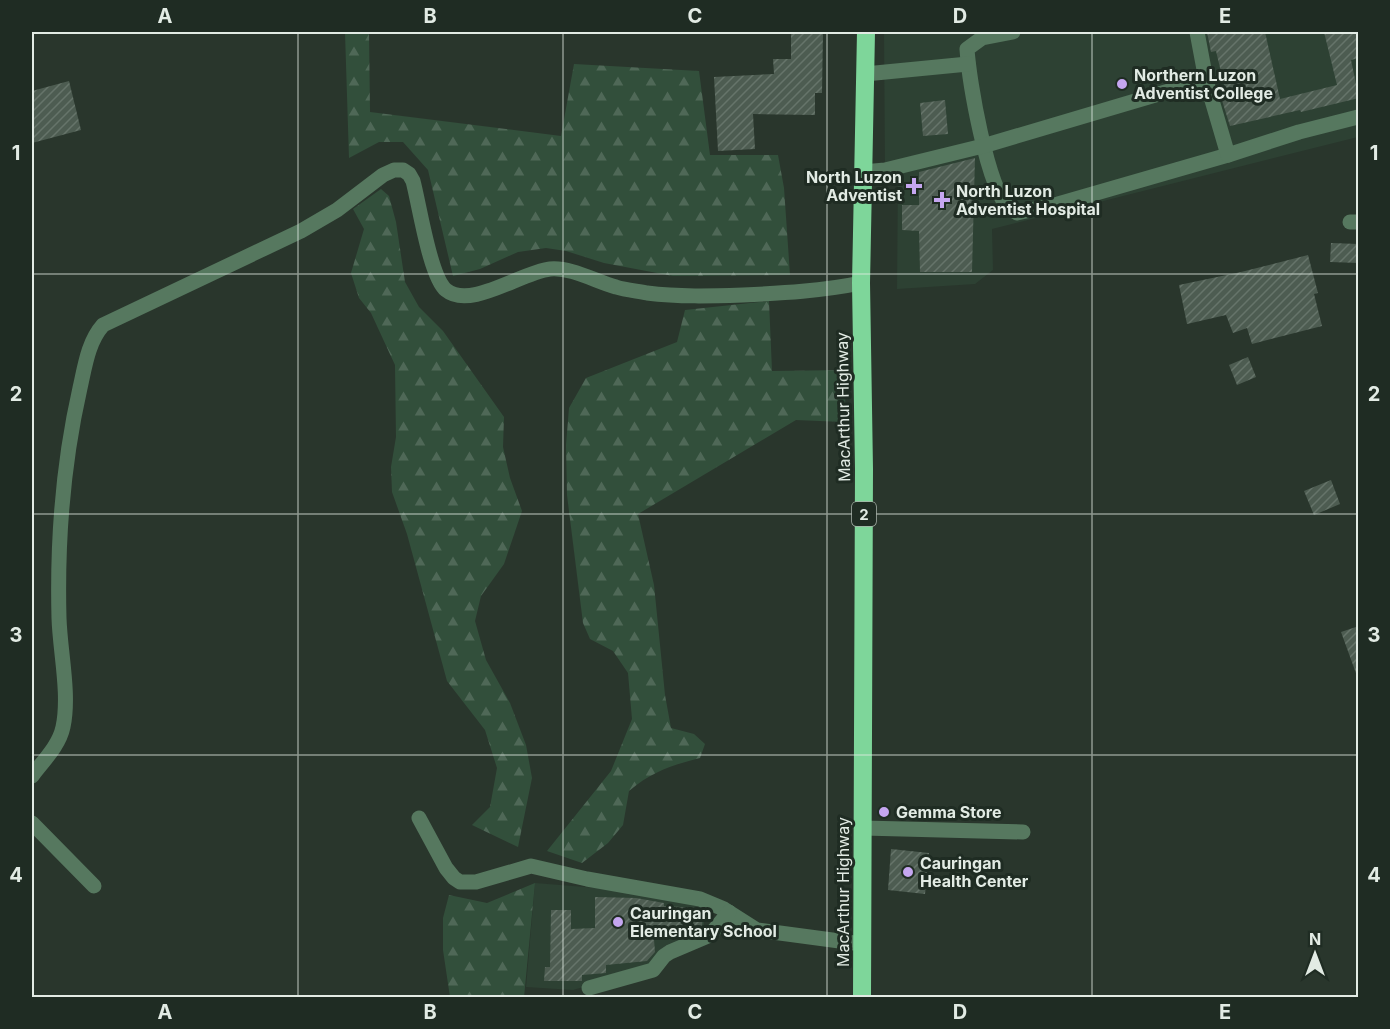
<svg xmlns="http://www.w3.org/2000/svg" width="1390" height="1029" viewBox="0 0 1390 1029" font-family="Inter,sans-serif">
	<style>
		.built { fill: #2d4133 }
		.forest { fill: url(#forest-firs) }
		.building { fill: url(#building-hatch) }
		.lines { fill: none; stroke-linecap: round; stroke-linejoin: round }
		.minor { stroke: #56785f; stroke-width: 15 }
		.highway { stroke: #7ed69a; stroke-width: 18 }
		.grid { fill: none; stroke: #e2ebe4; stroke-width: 1.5; stroke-opacity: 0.55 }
		.poi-dot { fill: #c5a6f0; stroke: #1f2c23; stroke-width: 2 }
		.labels { text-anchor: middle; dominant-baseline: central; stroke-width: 6; stroke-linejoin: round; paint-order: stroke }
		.shield { fill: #1f2c23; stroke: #a8b2aa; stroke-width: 1.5 }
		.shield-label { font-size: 15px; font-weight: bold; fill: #e2ebe4 }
		.poi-label { font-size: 16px; font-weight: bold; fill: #e2ebe4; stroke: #1f2c23; text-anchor: start }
		.street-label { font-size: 16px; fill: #e2ebe4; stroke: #1f2c23 }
		.neatline { fill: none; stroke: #e2ebe4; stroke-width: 2 }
		.grid-label { font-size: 20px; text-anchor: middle; font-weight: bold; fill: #e2ebe4 }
	</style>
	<defs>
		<pattern id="forest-firs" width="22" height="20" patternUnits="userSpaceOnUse" patternTransform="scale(1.5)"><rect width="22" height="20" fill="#324f3b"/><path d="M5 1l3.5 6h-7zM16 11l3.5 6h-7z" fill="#4f6857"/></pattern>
		<pattern id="building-hatch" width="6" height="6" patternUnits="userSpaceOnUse" patternTransform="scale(1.5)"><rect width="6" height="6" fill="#4d5c51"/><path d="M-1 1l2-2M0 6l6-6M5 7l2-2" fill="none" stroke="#66746a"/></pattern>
	</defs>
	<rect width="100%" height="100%" fill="#29362c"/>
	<!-- built -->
	<g class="built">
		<polygon points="884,32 1358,32 1358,137 992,229 993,270 975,284 897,289 898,172 885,174"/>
		<polygon points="535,883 635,891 704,908 704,937 652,967 573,990 526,987"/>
	</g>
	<!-- forest -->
	<g class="forest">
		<polygon points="345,32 369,32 370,112 561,136 574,64 699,71 710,155 778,155 784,188 790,275 673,276 604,263 566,251 546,248 518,252 480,269 453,276 428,170 403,142 379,142 349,158"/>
		<polygon points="381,189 389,196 396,222 405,282 419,307 443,331 504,417 503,447 510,478 522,511 504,564 481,596 475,621 486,660 510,703 526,745 532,778 518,847 472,825 490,807 497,768 485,730 447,681 407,534 392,492 391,467 396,437 395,365 371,313 359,298 351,273 364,229 353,209"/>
		<path d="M769,301L772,371L847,370L844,422L796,420L638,514L654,585L665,695L671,728L694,734L705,744L700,758C670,766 653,771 629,791L623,825L608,843L582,863L547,851L611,771L632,719L628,673L613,651L590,639L583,623L567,495L566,445L569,408L586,378L677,342L685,310Z"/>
		<polygon points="535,883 524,997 450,997 443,950 443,918 449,895 487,903"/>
	</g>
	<!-- building -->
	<g class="building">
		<polygon points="791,32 823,32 822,93 815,93 815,115 753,114 755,149 718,151 714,77 774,74 773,59 791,59"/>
		<polygon points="1207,32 1265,32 1280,99 1337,85 1324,32 1359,32 1359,58 1351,60 1359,98 1301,112 1300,110 1230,126 1220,94 1226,93 1216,51 1211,52"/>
		<polygon points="69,81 81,130 32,143 32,91"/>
		<polygon points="945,100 948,134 923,136 920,103"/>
		<polygon points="975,158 972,272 920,272 919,231 902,230 902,205 919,205 919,172"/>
		<polygon points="1331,243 1359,244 1359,263 1330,262"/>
		<polygon points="1308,255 1318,293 1314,294 1322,326 1252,344 1247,328 1233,333 1226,315 1187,324 1179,285 1241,272"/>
		<polygon points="1248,357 1256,377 1237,385 1229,365"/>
		<polygon points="1331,480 1340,504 1314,515 1304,491"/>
		<polygon points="1359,626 1359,675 1357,676 1341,632"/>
		<polygon points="891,849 929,853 925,894 888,890"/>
		<polygon points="595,897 636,898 664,903 664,906 697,908 703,911 702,928 653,927 655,952 647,961 606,965 606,973 582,975 582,981 544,981 545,967 550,967 551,910 571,910 571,929 595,928"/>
	</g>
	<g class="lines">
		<!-- minor -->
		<g class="minor">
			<path d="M1013,32L982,38L967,49C969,80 987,188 1009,208C1012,211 1015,211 1017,213L1058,204L1228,155"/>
			<polyline points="1197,32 1206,80 1228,155 1299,132 1358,117"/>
			<polyline points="865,74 968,64"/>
			<polyline points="863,172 885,170 983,146 1206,80"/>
			<polyline points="1350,222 1358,222"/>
			<path d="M32,776C43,761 59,746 63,727C70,694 60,652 59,618C57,541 63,463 80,388C85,366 88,342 103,325L301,231L337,210L383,175L394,170H403L409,174L413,181C419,203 430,277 446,290C470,310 522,272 550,269C571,267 595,281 616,287C625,290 637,291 647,293C679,297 711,296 743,295C783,293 822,291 861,283"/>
			<polyline points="419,818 446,868 454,878 460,882 476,882 531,866 587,879 700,899 724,909 757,930 862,944"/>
			<polyline points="32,823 94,886"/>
			<polyline points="863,828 1023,832"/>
			<polyline points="589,988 653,970 664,956 670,952 710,935 729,912"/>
		</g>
		<!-- highway -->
		<polyline class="highway" points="862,998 864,469 861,283 866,32"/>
	</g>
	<!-- grid -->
	<path class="grid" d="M298,32V998M563,32V998M827,32V998M1092,32V998M32,274H1358M32,514H1358M32,755H1358"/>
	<!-- markers -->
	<g class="poi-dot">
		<circle cx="1122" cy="84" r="6"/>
		<path d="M911 177h6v6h6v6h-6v6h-6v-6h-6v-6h6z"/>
		<path d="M939 191h6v6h6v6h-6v6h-6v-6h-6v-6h6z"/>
		<circle cx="884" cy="812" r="6"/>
		<circle cx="908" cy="872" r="6"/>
		<circle cx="618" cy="922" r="6"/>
	</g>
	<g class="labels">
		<!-- shield labels -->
		<rect class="shield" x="852" y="502" width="24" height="24" rx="4.5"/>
		<g class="shield-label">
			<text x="864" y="514">2</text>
		</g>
		<!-- poi labels -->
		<g class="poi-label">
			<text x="1134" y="75">Northern Luzon<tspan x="1134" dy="18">Adventist College</tspan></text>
			<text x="902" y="177" text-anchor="end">North Luzon<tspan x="902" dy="18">Adventist</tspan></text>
			<text x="956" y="191">North Luzon<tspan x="956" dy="18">Adventist Hospital</tspan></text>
			<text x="896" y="812">Gemma Store</text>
			<text x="920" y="863">Cauringan<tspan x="920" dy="18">Health Center</tspan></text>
			<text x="630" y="913">Cauringan<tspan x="630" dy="18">Elementary School</tspan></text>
		</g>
		<!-- street labels -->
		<g class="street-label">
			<text transform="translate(843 407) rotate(-91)">MacArthur Highway</text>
			<text transform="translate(843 892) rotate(-90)">MacArthur Highway</text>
		</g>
	</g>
	<!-- border -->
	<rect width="1390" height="1029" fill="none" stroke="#1f2c23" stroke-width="66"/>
	<!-- north arrow -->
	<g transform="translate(1315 954)" stroke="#1f2c23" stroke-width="4.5" paint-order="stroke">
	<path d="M0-4.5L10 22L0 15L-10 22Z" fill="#e2ebe4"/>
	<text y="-9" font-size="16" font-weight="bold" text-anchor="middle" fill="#e2ebe4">N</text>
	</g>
	<rect x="33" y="33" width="1324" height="963" class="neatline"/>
	<g class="grid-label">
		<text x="165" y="23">A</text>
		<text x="430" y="23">B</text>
		<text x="695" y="23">C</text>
		<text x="960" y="23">D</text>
		<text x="1225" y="23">E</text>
		<text x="16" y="160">1</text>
		<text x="1374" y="160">1</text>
		<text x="16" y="401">2</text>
		<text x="1374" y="401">2</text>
		<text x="16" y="642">3</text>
		<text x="1374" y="642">3</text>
		<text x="16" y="882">4</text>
		<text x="1374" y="882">4</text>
		<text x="165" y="1019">A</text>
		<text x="430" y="1019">B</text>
		<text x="695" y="1019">C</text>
		<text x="960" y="1019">D</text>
		<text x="1225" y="1019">E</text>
	</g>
</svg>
